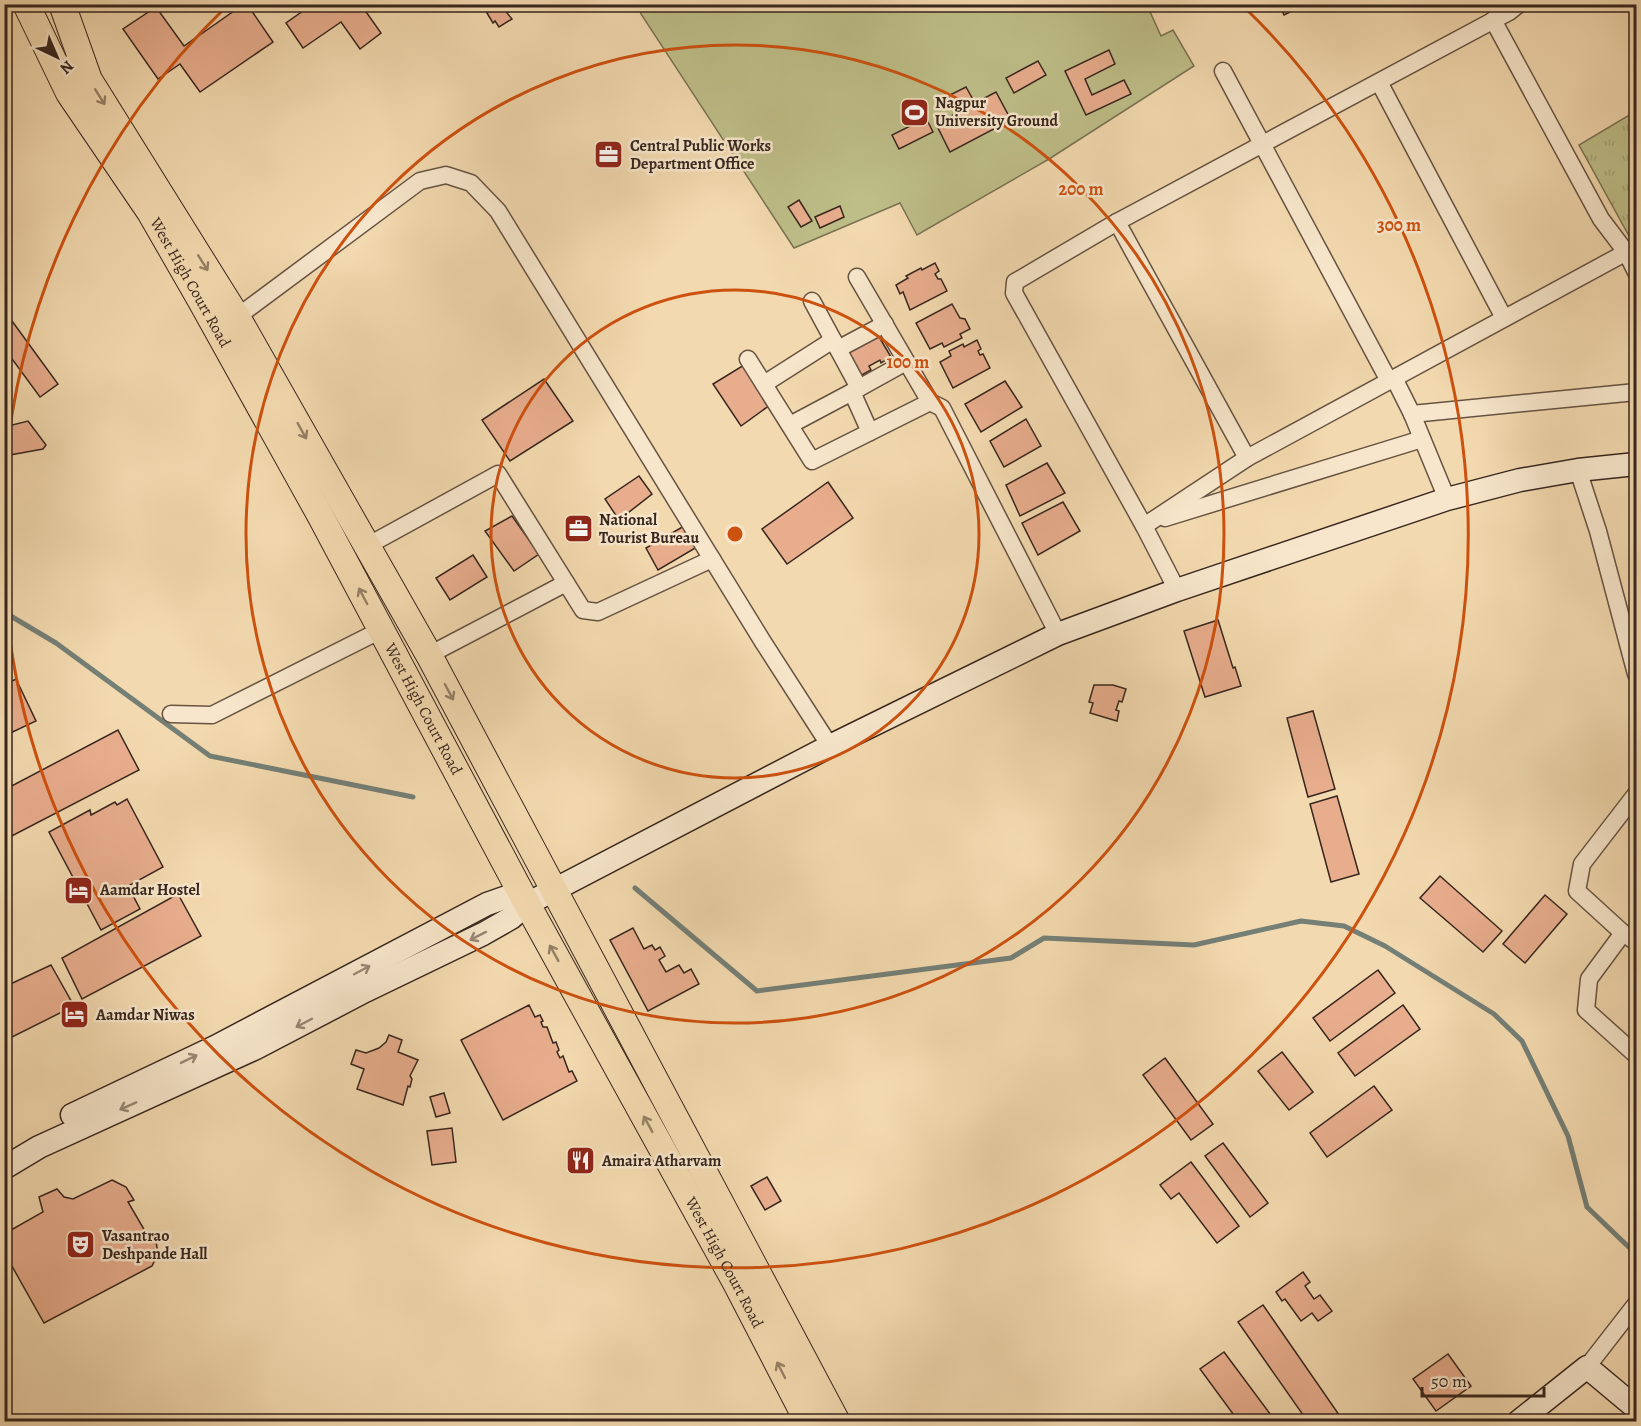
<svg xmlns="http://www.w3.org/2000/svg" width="1641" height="1426" viewBox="0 0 1641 1426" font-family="Alegreya,serif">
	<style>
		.grass { fill: url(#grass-tufts); stroke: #7a7253; stroke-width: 1.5 }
		.pitch { fill: #bebe88; stroke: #7a7253; stroke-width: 1.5 }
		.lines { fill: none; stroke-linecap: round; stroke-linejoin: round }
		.stream { stroke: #747f76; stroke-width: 5 }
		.building { fill: #e8ad8d; stroke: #37261e; stroke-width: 1.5 }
		.street-casing { stroke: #665342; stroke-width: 19 }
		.secondary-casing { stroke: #37261e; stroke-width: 25 }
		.primary-casing { stroke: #37261e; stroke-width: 28 }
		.street { stroke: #f7e6cb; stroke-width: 16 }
		.secondary { stroke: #f7e6cb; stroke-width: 22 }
		.primary { stroke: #f3d9af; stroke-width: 26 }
		.oneway { stroke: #958066 }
		.oneway2 { stroke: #978674 }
		.ring { fill: none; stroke: #cd510f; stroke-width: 3 }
		.labels { text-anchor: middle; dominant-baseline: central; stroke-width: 5; stroke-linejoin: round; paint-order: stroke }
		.poi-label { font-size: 16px; font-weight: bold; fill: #37261e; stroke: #f7e6cb; text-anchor: start }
		.street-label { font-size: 16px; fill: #37261e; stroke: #f7e6cb }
		.centre { fill: #cd510f; stroke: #f7e6cb; stroke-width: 3 }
		.ring-label { font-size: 18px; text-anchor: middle; font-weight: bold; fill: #cd510f; stroke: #f7e6cb; stroke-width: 5; stroke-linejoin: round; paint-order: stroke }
	</style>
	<defs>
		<pattern id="grass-tufts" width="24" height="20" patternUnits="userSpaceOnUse" patternTransform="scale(1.5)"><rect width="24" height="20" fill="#bebe88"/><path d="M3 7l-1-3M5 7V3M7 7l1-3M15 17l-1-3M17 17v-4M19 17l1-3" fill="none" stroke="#a4a375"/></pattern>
	</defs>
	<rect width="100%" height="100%" fill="#f3d9af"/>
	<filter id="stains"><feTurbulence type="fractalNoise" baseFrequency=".00333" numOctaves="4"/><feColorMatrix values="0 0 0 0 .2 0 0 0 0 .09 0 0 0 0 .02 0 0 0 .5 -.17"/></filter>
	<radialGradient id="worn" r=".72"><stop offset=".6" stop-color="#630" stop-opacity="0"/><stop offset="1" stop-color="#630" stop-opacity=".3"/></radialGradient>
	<!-- grass -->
	<polygon class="grass" points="1636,111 1636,232 1629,236 1579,145"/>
	<!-- pitch -->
	<polygon class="pitch" points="638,5 1147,5 1161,36 1173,30 1194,66 1049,159 917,235 900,203 794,248 641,14"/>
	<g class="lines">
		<!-- stream -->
		<g class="stream">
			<polyline points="4,612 56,643 210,756 413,797"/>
			<polyline points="635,888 757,991 1011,958 1044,938 1194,945 1301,921 1344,926 1385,946 1494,1014 1522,1041 1568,1136 1587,1207 1636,1254"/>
		</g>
	</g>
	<!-- building -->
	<g class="building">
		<polygon points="244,4 247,4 273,42 200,92 180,64 158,79 123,29 156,7 184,46"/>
		<polygon points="313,4 364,4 362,6 381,33 360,49 341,22 303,48 286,23"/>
		<polygon points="484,4 520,4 507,13 512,19 499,27 495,21 493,23 487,13 488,12"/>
		<polygon points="1279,4 1306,4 1284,15"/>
		<polygon points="1109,50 1115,64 1085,79 1092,95 1124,80 1131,94 1086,115 1065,71"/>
		<polygon points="1038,61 1046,75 1014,93 1006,78"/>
		<polygon points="966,87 975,103 996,92 1011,120 950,152 936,124 957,113 948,96"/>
		<polygon points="926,118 933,132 899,149 892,135"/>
		<polygon points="799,200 812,221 801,227 788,207"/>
		<polygon points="840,206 844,217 820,228 815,217"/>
		<polygon points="935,263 939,271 935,274 938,279 941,279 947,291 910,310 903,292 900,294 896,285 908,278 906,276 921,268 922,270"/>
		<polygon points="952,304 960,318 965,319 970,329 960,334 962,338 944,347 942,343 930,349 916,323"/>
		<polygon points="4,310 58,384 40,397 4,348"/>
		<polygon points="878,335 891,357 881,363 880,360 869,366 871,370 860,376 847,353"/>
		<polygon points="977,340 981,349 978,351 980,355 983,354 990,368 953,388 940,362 951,356 949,351 963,344 964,347"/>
		<polygon points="744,365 770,405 741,426 713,384"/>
		<polygon points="544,379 573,421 510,461 482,420"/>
		<polygon points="1005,381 1022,407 981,432 965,404"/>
		<polygon points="1026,419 1041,446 1004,467 990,441"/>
		<polygon points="28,421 46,445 43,449 4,456 4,427"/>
		<polygon points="1047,463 1065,493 1020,516 1006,485"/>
		<polygon points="639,476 652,494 619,520 605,499"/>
		<polygon points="828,482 853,518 787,564 762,529"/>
		<polygon points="1063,502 1080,531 1038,555 1022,523"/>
		<polygon points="512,516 539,554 514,571 485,531"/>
		<polygon points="684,526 697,547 658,570 646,548"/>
		<polygon points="473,555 487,577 450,600 436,578"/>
		<polygon points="1218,620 1233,668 1235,667 1241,686 1205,697 1184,631"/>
		<polygon points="16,679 36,721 4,736 4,685"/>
		<polygon points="1094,685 1113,685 1126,689 1122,702 1119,701 1116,710 1119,711 1117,721 1090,713 1093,703 1089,702"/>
		<polygon points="1313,711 1335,789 1308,797 1287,718"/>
		<polygon points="118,730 139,770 4,840 4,790"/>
		<polygon points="1337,796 1359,874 1331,882 1310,804"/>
		<polygon points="127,799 163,867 128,886 140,909 101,930 49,832 90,810 91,815 115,802 117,805"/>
		<polygon points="1440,876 1502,931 1483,952 1420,898"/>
		<polygon points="178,894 201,936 82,999 62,958"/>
		<polygon points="1545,895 1567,914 1525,963 1503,944"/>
		<polygon points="633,928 644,949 652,945 655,950 660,947 665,956 659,960 666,972 679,965 684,973 691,969 699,984 648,1011 610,940"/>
		<polygon points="51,965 74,1006 4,1041 4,987"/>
		<polygon points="1378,970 1395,993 1330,1041 1313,1018"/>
		<polygon points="529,1005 535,1017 540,1015 543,1021 541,1022 543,1027 547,1027 553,1043 556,1042 559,1050 557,1052 560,1058 563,1056 569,1072 572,1071 577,1081 503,1120 461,1040"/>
		<polygon points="1403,1005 1420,1029 1355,1076 1338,1053"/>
		<polygon points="389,1035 402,1040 398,1052 418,1060 410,1076 412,1079 410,1087 408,1086 403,1105 357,1089 364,1069 351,1064 356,1050 366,1053 379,1048 386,1042"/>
		<polygon points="1282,1052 1313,1092 1289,1110 1258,1071"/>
		<polygon points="1165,1058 1213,1124 1191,1140 1143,1075"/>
		<polygon points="1374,1086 1392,1110 1327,1157 1310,1133"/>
		<polygon points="444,1093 450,1113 436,1117 430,1097"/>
		<polygon points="452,1128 456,1162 432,1165 427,1131"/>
		<polygon points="1223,1143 1268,1203 1250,1217 1205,1156"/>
		<polygon points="1191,1162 1239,1226 1217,1243 1179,1193 1171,1199 1160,1185"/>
		<polygon points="767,1177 781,1201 765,1210 751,1186"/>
		<polygon points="112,1180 126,1187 134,1200 128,1202 149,1238 155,1235 158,1254 152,1266 44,1323 4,1252 4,1234 43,1212 39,1197 57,1189 64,1197 73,1199"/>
		<polygon points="1303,1272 1310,1282 1305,1286 1314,1299 1320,1295 1332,1311 1318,1321 1312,1313 1301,1321 1285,1299 1282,1301 1276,1292"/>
		<polygon points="1263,1305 1344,1422 1308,1422 1238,1322"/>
		<polygon points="1224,1352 1276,1422 1239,1422 1200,1369"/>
		<polygon points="1448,1354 1471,1386 1436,1411 1413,1379"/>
	</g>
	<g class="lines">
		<defs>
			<g id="street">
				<polyline points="1493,20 1601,219 1626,252 1636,272"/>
				<polyline points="1223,71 1389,381"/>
				<polyline points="1379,82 1504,318"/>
				<polyline points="1117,222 1247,458"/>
				<polyline points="857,277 930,402 942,408 1058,634"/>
				<polyline points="812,301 859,388"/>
				<polyline points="237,317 420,181 446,175 471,183 498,211 763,642 830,746"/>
				<polyline points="838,349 885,324"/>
				<polyline points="748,359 812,461 930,402"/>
				<polyline points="1394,378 1412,414 1447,499"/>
				<polyline points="764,384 833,340"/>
				<polyline points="852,392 906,362"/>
				<polyline points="1412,414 1636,392"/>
				<polyline points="790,425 852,392 870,432"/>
				<polyline points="1578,470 1598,531 1636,674"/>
				<polyline points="1165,518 1422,439"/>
				<polyline points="1144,526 1247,458 1636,247"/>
				<polyline points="367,546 498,474 583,610 598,612 712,559"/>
				<polyline points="1177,590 1144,526 1014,293 1015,282 1117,222 1509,12 1519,4"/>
				<polyline points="429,655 566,583"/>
				<polyline points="171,714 212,715 381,630"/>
				<polyline points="1623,933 1577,891 1582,864 1636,794"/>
				<polyline points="1636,942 1623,933 1589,979 1586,1010 1636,1055"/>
				<polyline points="1587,1367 1636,1304"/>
			</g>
			<g id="secondary">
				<polyline points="72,1115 215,1047 487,904 507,897 527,904"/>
				<polyline points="4,1168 39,1147 256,1048 365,991 483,934 511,918 527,904 830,746 1058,634 1177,590 1447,499 1520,480 1578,470 1636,464"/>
				<polyline points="1518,1422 1587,1367 1636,1408"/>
			</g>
			<g id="primary">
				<path id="s1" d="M26,4L69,93L150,212L200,299L320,515L527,904L736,1283L808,1422"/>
				<polyline points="62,4 89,80 237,317 429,655 837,1422"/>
			</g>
		</defs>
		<!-- street casing -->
		<use href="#street" class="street-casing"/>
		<!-- secondary casing -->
		<use href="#secondary" class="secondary-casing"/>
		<!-- primary casing -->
		<use href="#primary" class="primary-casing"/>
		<!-- street -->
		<use href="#street" class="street"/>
		<!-- secondary -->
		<use href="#secondary" class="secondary"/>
		<!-- primary -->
		<use href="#primary" class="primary"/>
	</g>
	<!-- one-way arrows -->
	<defs><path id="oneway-shaft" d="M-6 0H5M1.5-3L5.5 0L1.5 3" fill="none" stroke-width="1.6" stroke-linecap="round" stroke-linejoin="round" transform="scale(1.5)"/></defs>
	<g class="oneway">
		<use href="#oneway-shaft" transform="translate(100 97) rotate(58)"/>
		<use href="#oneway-shaft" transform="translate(203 263) rotate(58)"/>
		<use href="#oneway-shaft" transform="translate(302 431) rotate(61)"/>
		<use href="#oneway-shaft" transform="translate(363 596) rotate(-118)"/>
		<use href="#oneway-shaft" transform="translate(449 692) rotate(62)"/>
		<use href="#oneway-shaft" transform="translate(554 953) rotate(-119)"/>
		<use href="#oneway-shaft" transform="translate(648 1124) rotate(-119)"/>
		<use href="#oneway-shaft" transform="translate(781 1370) rotate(-117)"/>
	</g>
	<g class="oneway2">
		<use href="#oneway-shaft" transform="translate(478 936) rotate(153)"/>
		<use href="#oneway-shaft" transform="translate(362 970) rotate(-28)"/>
		<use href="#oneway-shaft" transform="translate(304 1023) rotate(152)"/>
		<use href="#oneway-shaft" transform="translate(189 1059) rotate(-26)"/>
		<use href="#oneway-shaft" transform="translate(128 1106) rotate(156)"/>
	</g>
	<!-- distance rings -->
	<g class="ring">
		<circle cx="735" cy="534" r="244"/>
		<circle cx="735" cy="534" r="489"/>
		<path d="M5 470A733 733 0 0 1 226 7M1244 7A733 733 0 1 1 5 598"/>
	</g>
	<!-- icons -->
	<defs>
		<symbol id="stadium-square" viewBox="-11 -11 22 22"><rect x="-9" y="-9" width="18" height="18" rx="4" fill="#8f2418" stroke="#f7e6cb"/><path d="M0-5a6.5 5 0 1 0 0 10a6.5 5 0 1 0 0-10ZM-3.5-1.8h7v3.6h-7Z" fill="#fff"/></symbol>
		<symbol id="office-square" viewBox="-11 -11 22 22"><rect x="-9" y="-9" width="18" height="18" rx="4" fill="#8f2418" stroke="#f7e6cb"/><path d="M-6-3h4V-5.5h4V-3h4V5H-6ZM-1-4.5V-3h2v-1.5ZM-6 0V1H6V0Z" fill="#fff"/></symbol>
		<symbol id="hotel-square" viewBox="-11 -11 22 22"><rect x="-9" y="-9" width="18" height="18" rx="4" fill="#8f2418" stroke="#f7e6cb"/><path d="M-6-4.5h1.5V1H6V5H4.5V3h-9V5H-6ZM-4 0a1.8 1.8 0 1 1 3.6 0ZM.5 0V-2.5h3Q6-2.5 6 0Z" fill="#fff"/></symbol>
		<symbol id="restaurant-square" viewBox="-11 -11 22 22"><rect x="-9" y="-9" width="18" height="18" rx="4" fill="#8f2418" stroke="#f7e6cb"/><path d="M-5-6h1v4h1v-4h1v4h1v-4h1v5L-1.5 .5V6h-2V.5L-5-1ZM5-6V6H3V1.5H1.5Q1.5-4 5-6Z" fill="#fff"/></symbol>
		<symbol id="theatre-square" viewBox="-11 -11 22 22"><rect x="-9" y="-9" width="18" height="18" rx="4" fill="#8f2418" stroke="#f7e6cb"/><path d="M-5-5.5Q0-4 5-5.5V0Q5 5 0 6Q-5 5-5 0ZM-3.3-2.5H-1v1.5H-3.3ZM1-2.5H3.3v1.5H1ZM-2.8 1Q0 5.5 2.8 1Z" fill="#fff"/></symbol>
	</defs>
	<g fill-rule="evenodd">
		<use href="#stadium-square" x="898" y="96" width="33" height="33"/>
		<use href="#office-square" x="592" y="138" width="33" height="33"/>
		<use href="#office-square" x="562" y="512" width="33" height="33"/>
		<use href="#hotel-square" x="62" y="874" width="33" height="33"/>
		<use href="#hotel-square" x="58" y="998" width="33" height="33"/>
		<use href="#restaurant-square" x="564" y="1144" width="33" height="33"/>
		<use href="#theatre-square" x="64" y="1228" width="33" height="33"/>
	</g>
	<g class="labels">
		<!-- poi labels -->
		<g class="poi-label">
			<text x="935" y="103">Nagpur<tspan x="935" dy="18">University Ground</tspan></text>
			<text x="630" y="146">Central Public Works<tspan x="630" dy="18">Department Office</tspan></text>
			<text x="599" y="520">National<tspan x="599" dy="18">Tourist Bureau</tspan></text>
			<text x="100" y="890">Aamdar Hostel</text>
			<text x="96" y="1015">Aamdar Niwas</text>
			<text x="602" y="1161">Amaira Atharvam</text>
			<text x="102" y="1236">Vasantrao<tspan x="102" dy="18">Deshpande Hall</tspan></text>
		</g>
		<!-- street labels -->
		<g class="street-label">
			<text stroke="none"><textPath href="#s1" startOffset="324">West High Court Road</textPath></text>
			<text stroke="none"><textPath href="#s1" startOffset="810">West High Court Road</textPath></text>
			<text stroke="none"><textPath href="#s1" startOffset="1440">West High Court Road</textPath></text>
		</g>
	</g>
	<circle cx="735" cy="534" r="9" class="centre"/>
	<g class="ring-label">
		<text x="1081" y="195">200 m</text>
		<text x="1399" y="231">300 m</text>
		<text x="908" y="368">100 m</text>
	</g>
	<!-- margin -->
	<rect width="1641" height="1426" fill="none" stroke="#f3d9af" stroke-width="24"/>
	<rect x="6" y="6" width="1629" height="1414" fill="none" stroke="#37261e" stroke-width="3"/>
	<rect x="12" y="12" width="1617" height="1402" fill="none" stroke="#37261e" stroke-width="1.5"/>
	<!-- north arrow -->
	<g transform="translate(57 57) rotate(136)" stroke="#f7e6cb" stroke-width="4.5" paint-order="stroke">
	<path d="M0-4.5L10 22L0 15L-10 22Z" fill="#37261e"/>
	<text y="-9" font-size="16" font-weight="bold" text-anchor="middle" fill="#37261e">N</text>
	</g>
	<!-- scale -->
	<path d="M1422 1387v9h122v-9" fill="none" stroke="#37261e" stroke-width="3"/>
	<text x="1431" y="1387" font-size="18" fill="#37261e" stroke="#f7e6cb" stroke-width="4.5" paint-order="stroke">50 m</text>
	<rect width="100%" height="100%" filter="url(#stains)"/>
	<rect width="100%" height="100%" fill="url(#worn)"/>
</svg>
